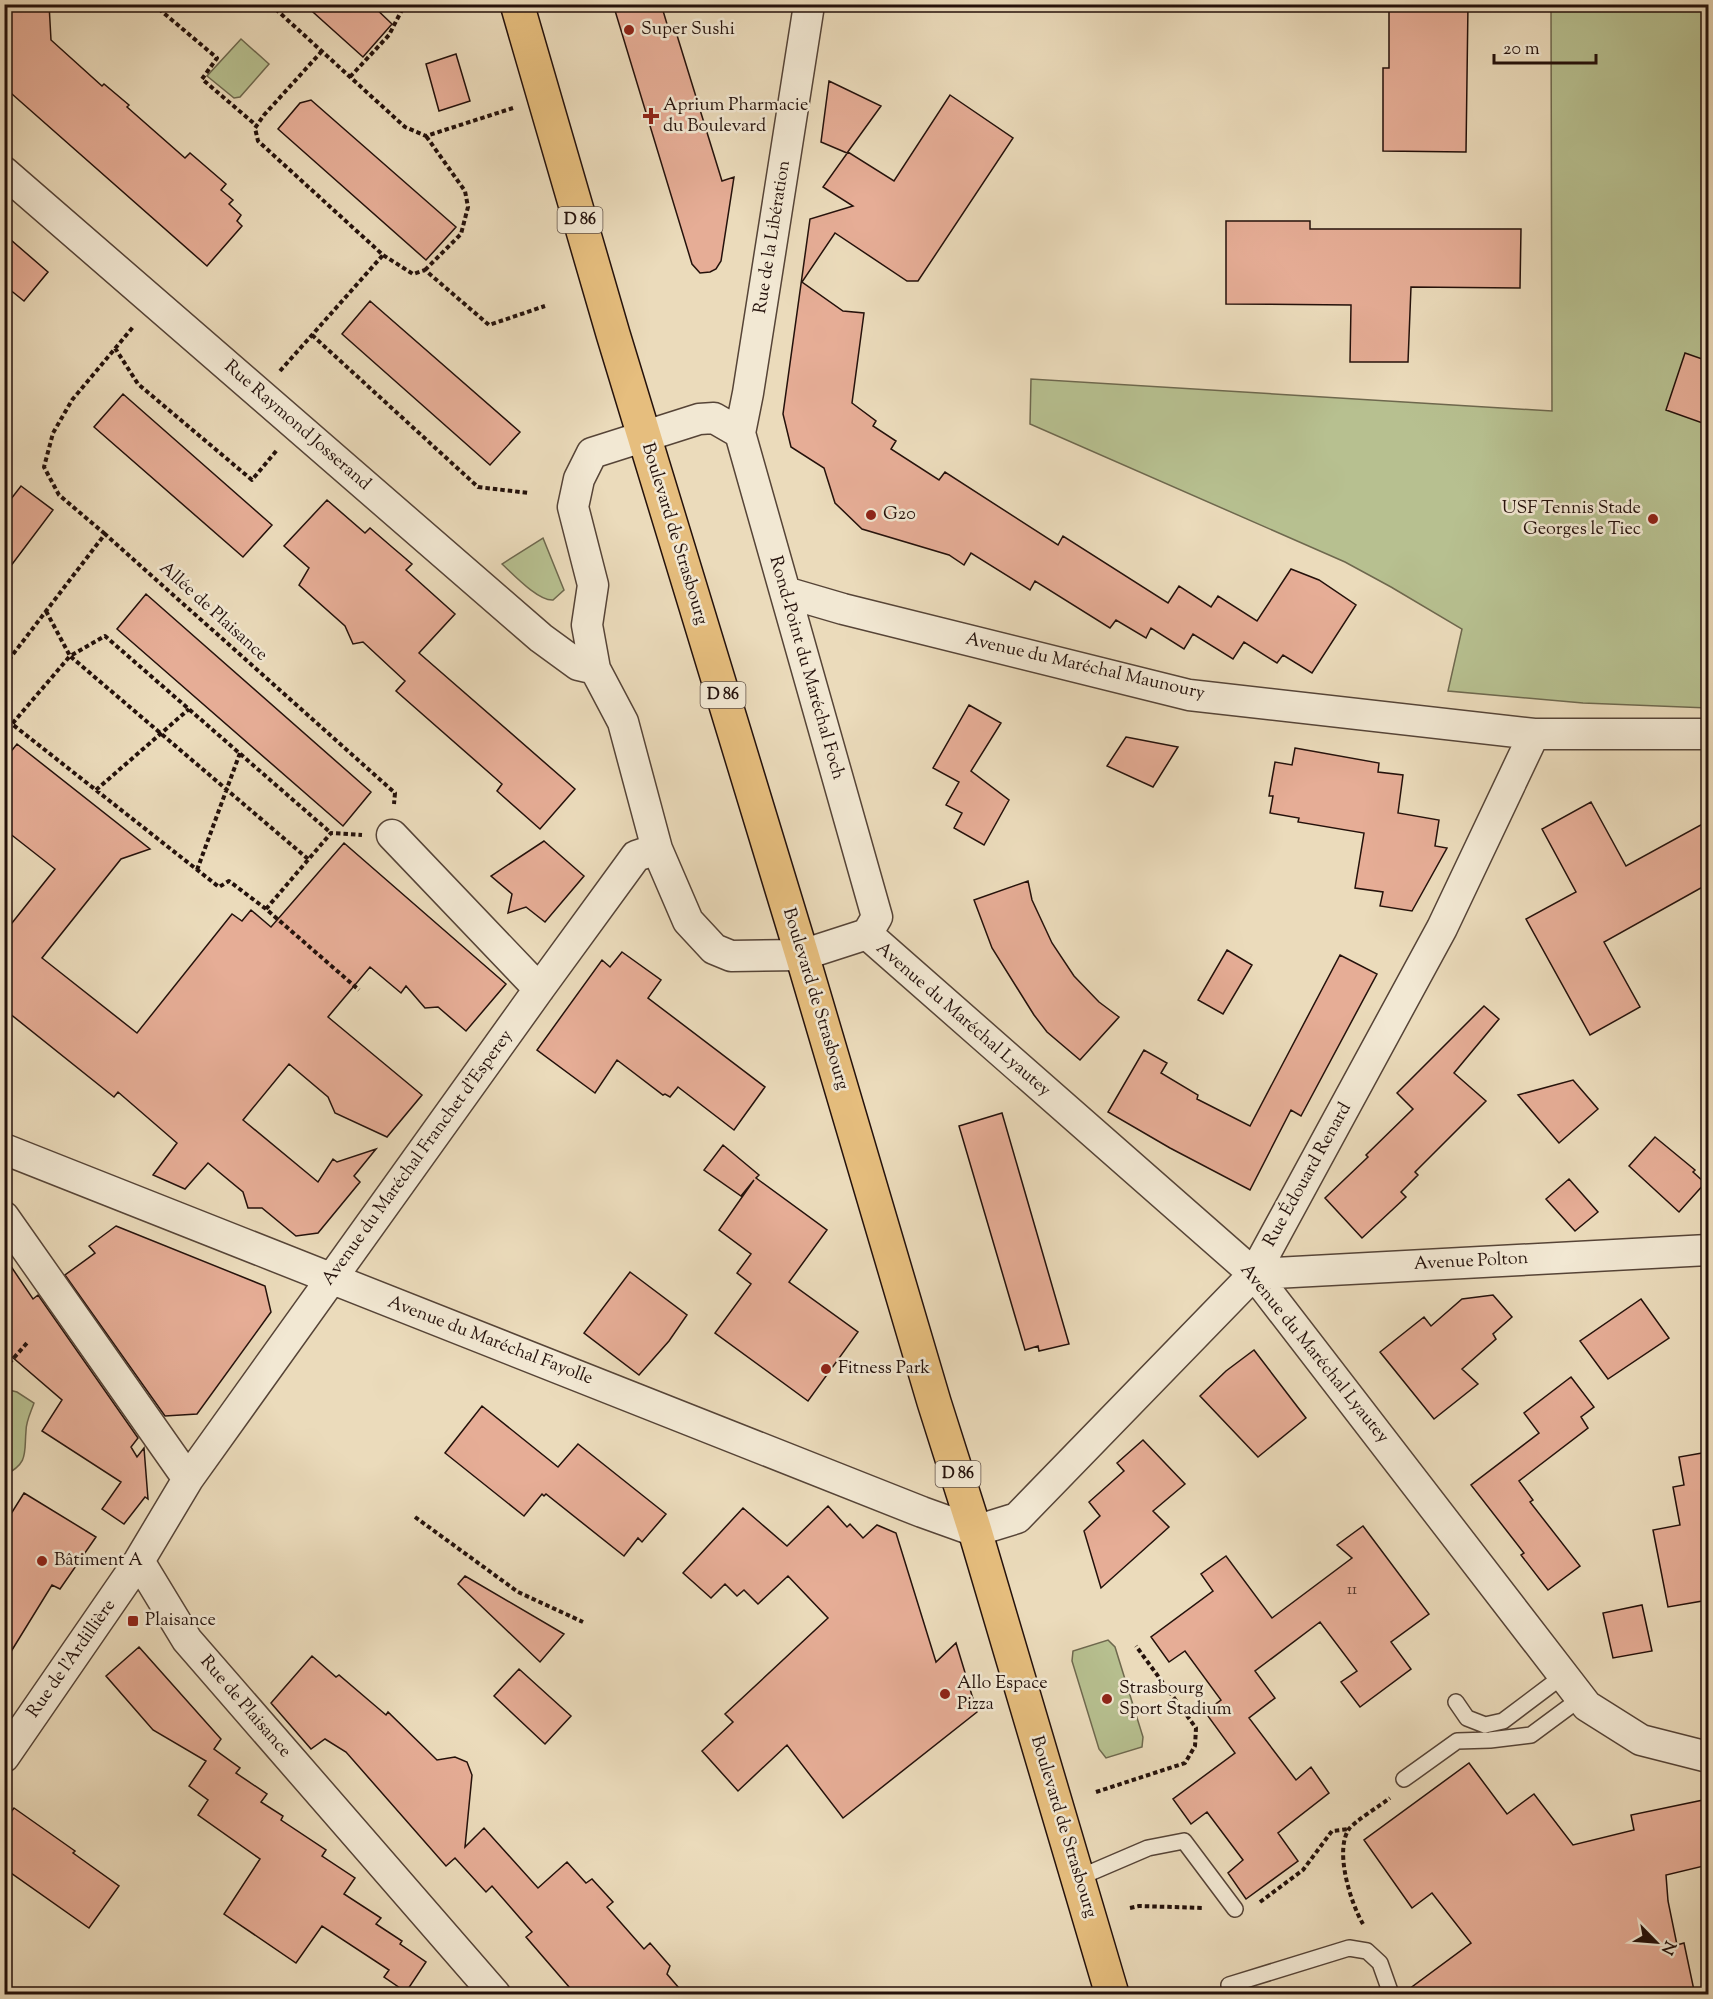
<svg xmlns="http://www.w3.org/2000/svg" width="1713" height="1999" font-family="'Sorts Mill Goudy',serif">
<rect width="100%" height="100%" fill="#ebdbbb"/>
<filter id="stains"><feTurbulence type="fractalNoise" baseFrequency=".00333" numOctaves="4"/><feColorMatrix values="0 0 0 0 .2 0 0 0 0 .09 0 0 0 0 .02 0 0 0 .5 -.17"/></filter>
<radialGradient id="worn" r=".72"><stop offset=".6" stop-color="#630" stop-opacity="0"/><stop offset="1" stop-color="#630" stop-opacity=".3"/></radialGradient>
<path fill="#b7c090" stroke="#6e684e" stroke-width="1.5" d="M1551,5h157v703l-125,-5 -135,-12 14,-62 -71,-42 -46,-25 -315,-138 1,-45 521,32z
M241,39l28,25 -29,33 -6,1 -27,-22z
M543,538l21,52 -11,10c-15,1 -40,-26 -51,-36z
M5,1389l12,3 17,11c-3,9 -8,18 -8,28 -2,22 3,32 -21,44z
M1108,1640l7,7 28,90 -1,10 -36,11 -7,-9 -27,-88 1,-10z"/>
<path fill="#e6ad96" stroke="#24110b" stroke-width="1.5" d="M4,4h45l2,36 51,46 2,-2 25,21 -2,2 58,51 5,-5 36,31 -5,6 12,10 -4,4 12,11 -4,6 5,5 -35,40 -203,-179z
M304,4h67l21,20 -29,33z
M613,4h48l9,30 6,-2 46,149 12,-4 -13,84 -5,8 -6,3 -10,1 -8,-9z
M1389,4h79l-2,148 -83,-1v-83h6z
M456,54l14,47 -31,10 -13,-47z
M829,81l52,25 -34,47 -26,-11z
M950,95l63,43 -95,143h-11l-72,-48 -33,49 41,29 21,2 -12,90 24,18 -3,5 23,15 -5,8 48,31 6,-8 113,73 5,-9 105,67 11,-17 32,21 7,-11 39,25 34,-52 28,11 37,25 -44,68 -29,-18 -6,8 -33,-21 -11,17 -40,-25 -9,15 -33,-21 -5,10 -30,-18 -6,8 -75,-47 -5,9 -59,-37 -7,12 -15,-10 -87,-26 -27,-26 -11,-35 -33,-21 -8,-33 27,-195 43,-13 -30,-19 25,-35 46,29z
M311,100l145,127 -30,33 -148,-131 22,-26z
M1226,221h84v8h211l-1,59 -109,-1 -3,75h-58l1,-57 -125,-1z
M4,234l44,38 -24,29 -20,-16z
M370,301l150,131 -30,33 -148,-131z
M1685,353l23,8v64l-42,-15z
M123,394l149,131 -29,32 -149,-130z
M21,486l32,24 -49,65v-67z
M327,500l38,33 5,-5 22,19 20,17 -6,6 49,44 -36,39 156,136 -35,40 -43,-38 5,-7 -106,-93 9,-10 -42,-39 -10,2 -8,-18 -46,-41 10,-17 -25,-22z
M146,594l225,198 -28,34 -226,-197z
M969,705l32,18 -30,48 38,29 -25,45 -30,-17 8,-15 -16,-8 13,-23 -26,-14z
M1126,737l52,10 -25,40 -46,-21z
M17,744l133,105 -29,10 -79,99 95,75 95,-119 10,7 9,-11 20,17 73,-84 162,141 -40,47 -28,-24 -13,1 -19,-22 -5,7 -31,-26 -42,50 94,78 -35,42 -52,-24 -7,-16 -39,-33 -46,56 75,62 15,-23 4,3 39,-13 -22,27 6,6 -42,51 -22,3 -34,-28h-14l-5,-16 -35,-29 -23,26 -32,-14 24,-32 -59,-51 -4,5 -110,-88v-76l51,-64 -51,-40v-69z
M1295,748l84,15 -1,9 25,3 -5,38 41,7 -4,26 12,2 -35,63 -32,-5 3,-14 -28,-4 9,-55 -66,-11 1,-4 -29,-5 3,-17h-4l6,-34 17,3z
M1591,802l35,64 82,-45v63l-104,58 36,65 -50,28 -64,-116 50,-27 -34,-63z
M544,841l40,35 -39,46 -19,-15 -18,6 4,-19 -21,-18z
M1028,881l4,19 20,43 22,33 25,26 20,15 -39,43 -33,-28 -13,-17 -42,-67 -18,-48z
M1227,950l25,15 -29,49 -25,-14z
M622,952l39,28 -13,18 117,89 -31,43 -56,-43 -8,10 -5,-3 -2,1 -46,-35 -22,33 -58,-43 65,-90 8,7z
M1340,955l37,19 -76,142 -10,-6 -41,80 -80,-42 -62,-36 36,-62 23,13 -6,10 37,22 -1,4 53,27z
M1484,1006l15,13 -45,54 32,28 -71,71 3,3 -17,17 5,5 -44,41 -37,-40 43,-41 -2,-2 47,-46 -16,-16z
M1573,1080l25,29 -39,34 -41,-48z
M1002,1113l67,231 -30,7 -1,-5 -13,4 -66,-224z
M1655,1137l40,33 -2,2 12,11 -26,29 -50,-46z
M723,1145l36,30 -3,3 71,52 -38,52 69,50 -50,69 -93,-68 36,-49 -14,-11 14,-19 -32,-24 35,-50 -13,16 -37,-26z
M1569,1179l29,33 -23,19 -29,-32z
M116,1226l149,60 6,26 -74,102 -32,2 -100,-141 30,-22 -6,-7z
M4,1256l29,43 5,-4 100,143 -7,9 6,10 7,-9 4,51 -3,-2 -21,27 -22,-15 19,-27 -79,-51 20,-31 -58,-50z
M630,1272l57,43 -18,26 -30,34 -55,-42z
M1493,1295l19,22 -19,17 3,5 -34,30 16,15 -44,35 -54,-67 44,-35 7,9 31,-27z
M1641,1299l28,39 -61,41 -28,-38z
M1254,1350l52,68 -48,39 -58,-61 26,-25z
M1571,1377l23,30 -13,10 7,11 -69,53 14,19 -3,2 50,64 -32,24 -27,-35 3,-2 -53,-68 68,-52 -15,-20z
M482,1406l76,61 20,-23 88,70 -24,28 -4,-4 -14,18 -78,-62 -2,2 -2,-2 -18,22 -79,-63z
M1143,1440l42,44 -32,27 16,16 -68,61 -17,-57 16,-15 -11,-14 35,-31 -7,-8z
M1708,1452v148l-40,7 -15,-77 27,-5 -7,-38 11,-2 -5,-28z
M24,1493l72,44 -36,52 -8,-4 -48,78v-138z
M828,1506l19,21 3,-3 13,14 14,-13 19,8 40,129 20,-19 21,69 -134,106 -56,-73 -49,46 -36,-40 31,-29 -8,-8 103,-96 -40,-42 -30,28 -14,-14 -7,6 -12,-12 -14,14 -28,-25 60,-65 44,38z
M1363,1526l66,88 -38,28 20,27 -51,38 -19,-25 16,-11 -37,-49 -65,49 20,27 -26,20 47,62 15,-13 18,26 -51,40 20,28 -52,38 -18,-26 15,-13 -36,-48 -16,12 -18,-25 62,-46 -30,-41 16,-12 -36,-49 -16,11 -18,-25 62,-46 -12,-17 25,-18 46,62 80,-60 -15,-13z
M465,1576l99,58 -24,28 -82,-78z
M1642,1605l10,46 -39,7 -10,-45z
M139,1647l82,92 -7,10 26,19 -4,5 31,21 -6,8 22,14 -2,4 45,30 -4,6 33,22 -11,16 37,24 -5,6 26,17 -2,3 26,18 -20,30 -22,-15 5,-7 -67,-44 -26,37 -72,-49 36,-55 -62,-44 10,-15 -19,-14 17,-25 -53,-31 -47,-54z
M312,1656l24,21 3,-2 47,40 2,-3 49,48 18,-3 12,5 5,13 -7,72 19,-19 54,60 29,-26 19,21 6,-4 21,23 -6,5 37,42 6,-6 20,23 -3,8 18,21h-109l-50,-58 6,-5 -40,-46 -6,6 -31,-34 -9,8 -100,-114 -21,-13 -14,10 -40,-46z
M519,1669l52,47 -26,28 -51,-48z
M1469,1763l38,51 27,-20 39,51 61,-15 -3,-15 77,-16v66l-42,10 2,26 9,44 7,-2 11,52h-294l70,-52 -39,-50 -20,15 -48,-68z
M14,1808l61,43 -2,2 46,33 -30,42 -85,-60v-47z"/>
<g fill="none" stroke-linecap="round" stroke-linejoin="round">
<g stroke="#564437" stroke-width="18">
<path id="lane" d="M1456,1702l11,16 18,7 18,-4 61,-46
M1404,1779l53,-38 33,-1 41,-5 50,-37
M1078,1878l70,-30 36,-7 51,68
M1229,1985l120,-37 18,3 13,12 11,31"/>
</g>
<g stroke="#564437" stroke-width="33">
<path id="street" d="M4,172l537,466 37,27 17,4
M714,418l26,15 137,484 -10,17 -65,21 -71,1 -17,-7 -26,-28 -31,-72 -34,-127 -28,-53 -8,-44 6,-40 -20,-78 6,-28 13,-26 107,-34z
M740,433l8,-40 61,-388
M785,592l58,17 346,86 345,39h174
M392,835l147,154
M867,934l387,340 333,432 54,34 67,17
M4,1149l918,363 53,19 42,-13 237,-244 188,-346 92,-194
M4,1217l184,262
M1254,1274l454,-24
M139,1561l48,79 308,354
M4,1757l135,-196 49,-82 351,-490 97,-133 21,-7"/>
</g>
<g stroke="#24110b" stroke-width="36">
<path id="primary" d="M517,4l96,330 189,621 132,447 41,129 137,463"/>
</g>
<path stroke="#24110b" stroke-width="4" stroke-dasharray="4.5 3" stroke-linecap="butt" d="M153,4l64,54 -15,21 55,47
M270,4l135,123 21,9 87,-28
M322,51l-58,64 -9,13 3,13 125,114 30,19 12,-4 64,55 56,-19
M350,77l39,-42 16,-31
M425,270l36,-36 7,-27 -3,-16 -39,-55
M312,335l166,152 51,6
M115,348l23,36 114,96 25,-30
M280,371l103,-116
M105,534l-46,-39 -15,-28 9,-34 19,-33 61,-73
M46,611l24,45 -58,68 207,163 10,-6 37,28 93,81
M4,666l101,-132 290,259 -1,11
M96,790l93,-81
M308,859l-238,-203 35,-20 226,197
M197,870l43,-117
M266,909l65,-76 31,2
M4,1369l23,-26
M415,1517l103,75 65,30
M1096,1792l89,-29 10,-17 1,-18 -60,-82
M1260,1902l43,-32 29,-39 17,-2
M1130,1908l9,-2 65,2
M1363,1924c-12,-20 -29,-73 -14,-95 6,-8 32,-24 41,-31"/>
<use href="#lane" stroke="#f2e8d3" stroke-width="15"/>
<use href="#street" stroke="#f2e8d3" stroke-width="30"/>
<use href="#primary" stroke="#e6be7e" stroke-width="33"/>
</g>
<g fill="#8f2418" stroke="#f2e8d3" stroke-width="2">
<circle cx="629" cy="30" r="6"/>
<path d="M648 107h6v6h6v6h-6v6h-6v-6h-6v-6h6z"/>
<circle cx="871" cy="515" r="6"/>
<circle cx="1653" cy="519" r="6"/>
<circle cx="826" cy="1369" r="6"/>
<circle cx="42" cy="1561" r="6"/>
<rect x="127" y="1615" width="12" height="12" rx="3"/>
<circle cx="945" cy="1694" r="6"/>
<circle cx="1107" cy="1699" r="6"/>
</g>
<g text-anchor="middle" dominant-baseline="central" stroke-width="5" stroke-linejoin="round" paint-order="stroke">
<g font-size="15" fill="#54382e">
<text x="1352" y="1590">11</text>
</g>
<g fill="#f2e8d3" stroke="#625247" stroke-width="1.5">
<rect x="557.5" y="207" width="45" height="26" rx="4.5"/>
<rect x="700.5" y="682" width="45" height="26" rx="4.5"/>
<rect x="935.5" y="1461" width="45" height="26" rx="4.5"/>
</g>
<g font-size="16" font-weight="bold" fill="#24110b">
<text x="580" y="220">D 86</text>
<text x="723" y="695">D 86</text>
<text x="958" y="1474">D 86</text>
</g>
<g font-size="18" fill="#24110b" stroke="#f2e8d3" text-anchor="start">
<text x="641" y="30">Super Sushi</text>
<text x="663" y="106">Aprium Pharmacie<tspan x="663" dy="21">du Boulevard</tspan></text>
<text x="1641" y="509" text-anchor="end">USF Tennis Stade<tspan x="1641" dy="21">Georges le Tiec</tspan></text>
<text x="883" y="515">G20</text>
<text x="838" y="1369">Fitness Park</text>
<text x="54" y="1561">Bâtiment A</text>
<text x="145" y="1621">Plaisance</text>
<text x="957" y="1684">Allo Espace<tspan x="957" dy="21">Pizza</tspan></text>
<text x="1119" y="1689">Strasbourg<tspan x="1119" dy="21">Sport Stadium</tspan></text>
</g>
<g font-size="18" fill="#24110b" stroke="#f2e8d3">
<text transform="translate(773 237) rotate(-81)">Rue de la Libération</text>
<text transform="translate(297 426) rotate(41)">Rue Raymond Josserand</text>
<text transform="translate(674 534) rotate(73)">Boulevard de Strasbourg</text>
<text transform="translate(213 612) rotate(42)">Allée de Plaisance</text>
<text transform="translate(1085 667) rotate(13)">Avenue du Maréchal Maunoury</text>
<text transform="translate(806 668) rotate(74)">Rond-Point du Maréchal Foch</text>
<text transform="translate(815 999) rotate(73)">Boulevard de Strasbourg</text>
<text transform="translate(963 1020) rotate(41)">Avenue du Maréchal Lyautey</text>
<text transform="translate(418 1158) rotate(-54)">Avenue du Maréchal Franchet d'Esperey</text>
<text transform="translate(1308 1175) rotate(-61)">Rue Édouard Renard</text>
<text transform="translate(1471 1262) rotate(-3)">Avenue Polton</text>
<text transform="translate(490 1341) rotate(21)">Avenue du Maréchal Fayolle</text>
<text transform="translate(1314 1354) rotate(51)">Avenue du Maréchal Lyautey</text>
<text transform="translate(72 1659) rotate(-55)">Rue de l'Ardillière</text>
<text transform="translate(245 1707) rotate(49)">Rue de Plaisance</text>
<text transform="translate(1063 1827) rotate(73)">Boulevard de Strasbourg</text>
</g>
</g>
<rect width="1713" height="1999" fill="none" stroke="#ebdbbb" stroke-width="24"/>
<rect x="6" y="6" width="1701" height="1987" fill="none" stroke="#24110b" stroke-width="3"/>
<rect x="12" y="12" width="1689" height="1975" fill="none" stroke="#24110b" stroke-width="1.5"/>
<g transform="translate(1656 1942) rotate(115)" stroke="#f2e8d3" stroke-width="4.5" paint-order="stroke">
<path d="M0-4.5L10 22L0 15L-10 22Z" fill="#24110b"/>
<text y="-9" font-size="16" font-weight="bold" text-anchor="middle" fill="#24110b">N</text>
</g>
<path d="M1494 54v9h102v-9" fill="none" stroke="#24110b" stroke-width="3"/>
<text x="1503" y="54" font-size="18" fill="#24110b" stroke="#f2e8d3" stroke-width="4.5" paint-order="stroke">20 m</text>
<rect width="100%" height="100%" filter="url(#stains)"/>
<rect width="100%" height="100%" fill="url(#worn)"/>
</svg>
